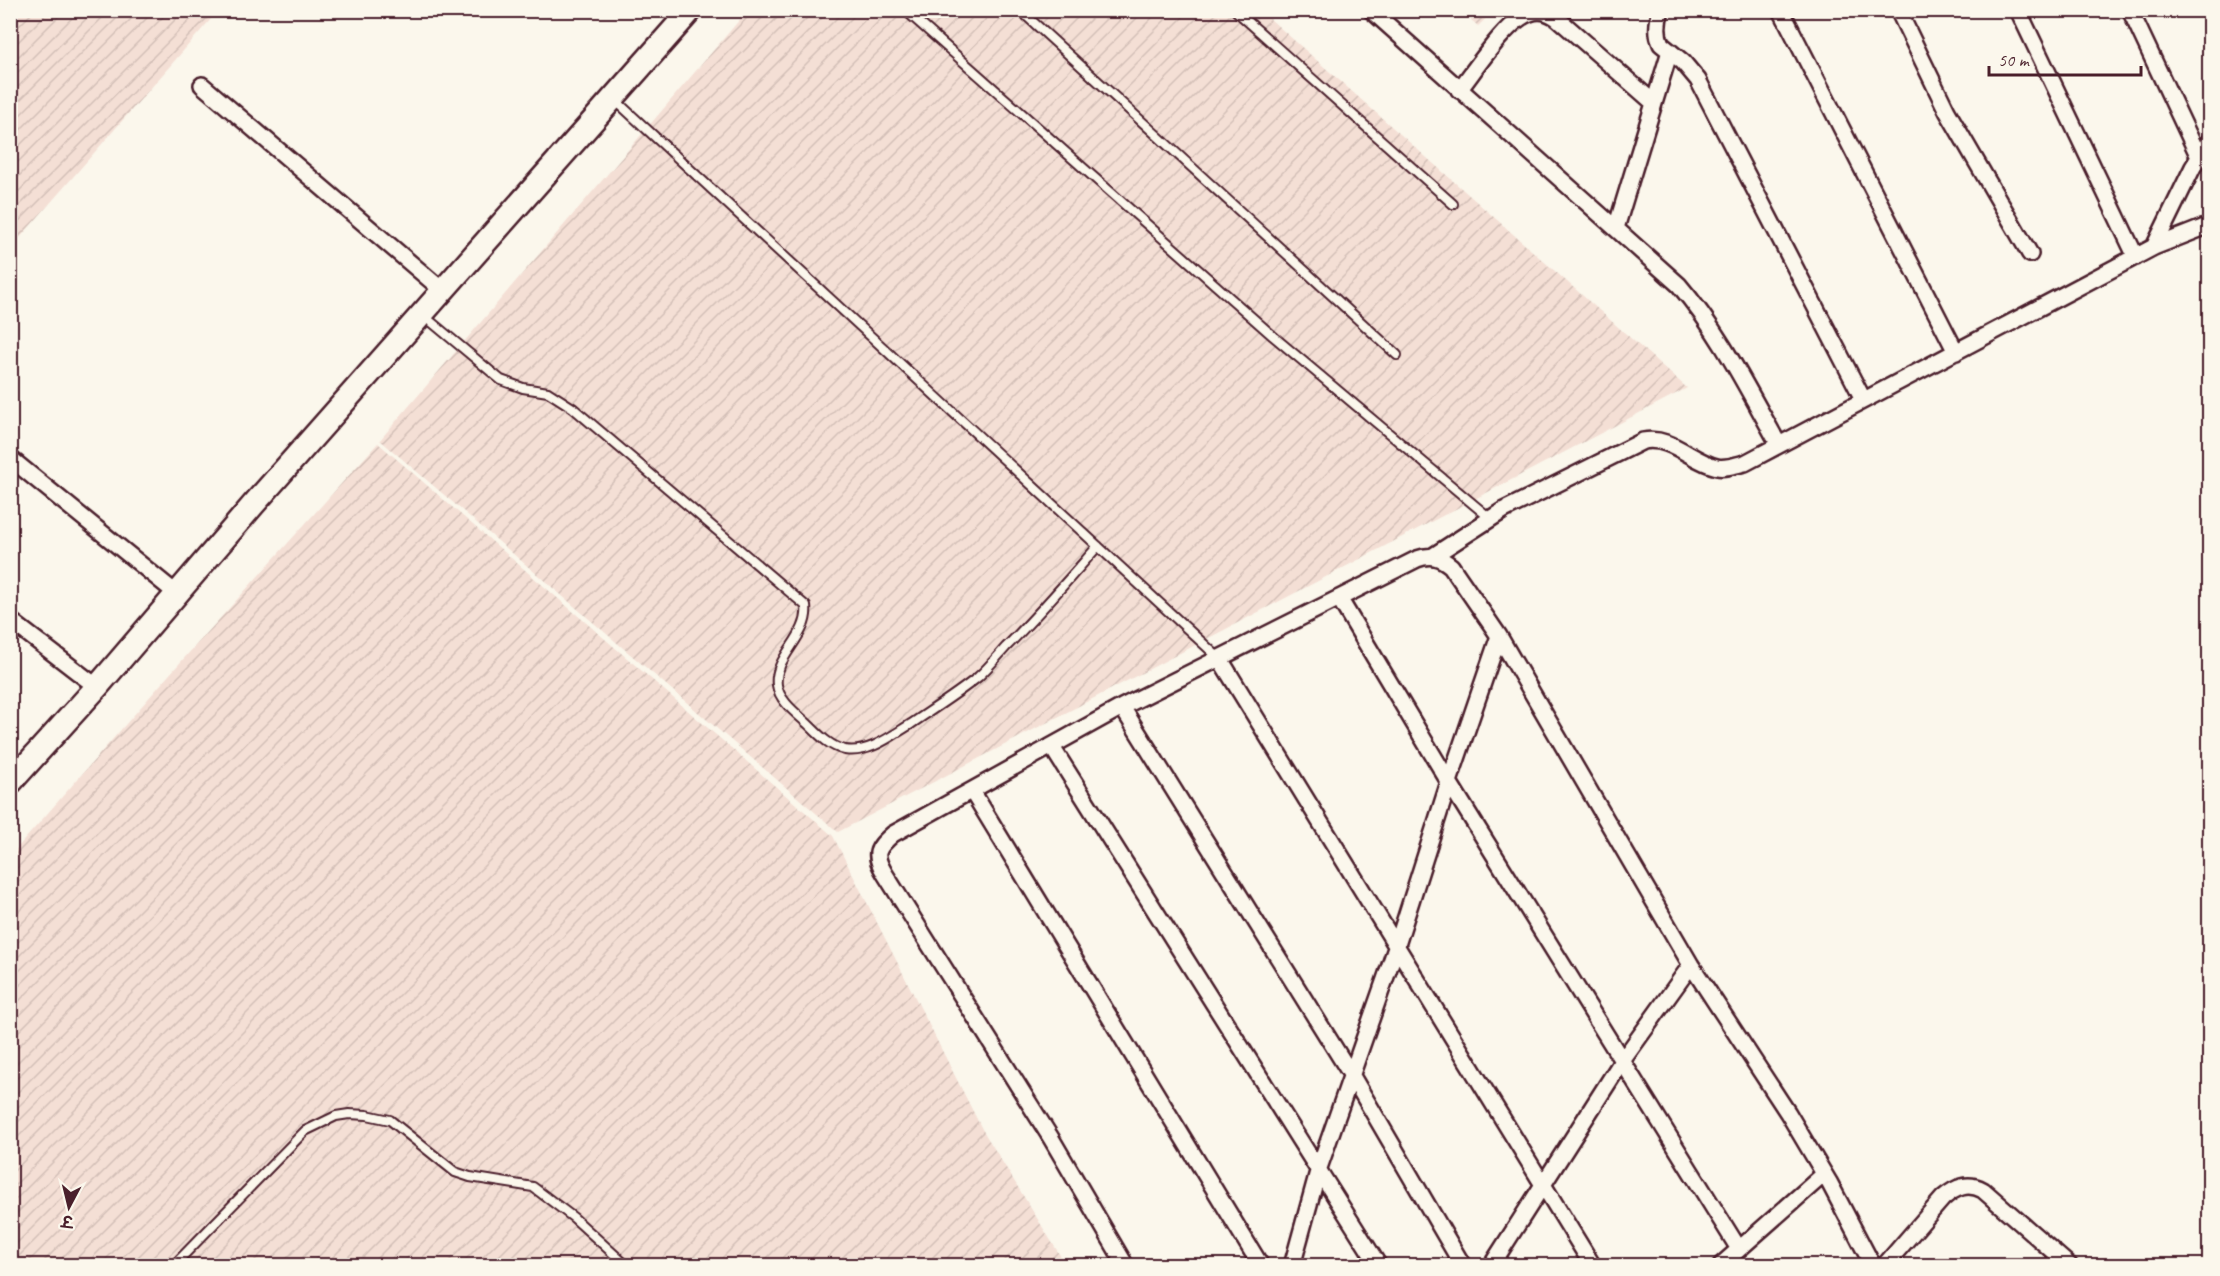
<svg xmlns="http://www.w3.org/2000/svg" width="2220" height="1276" font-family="Caveat,'Playpen Sans Deva',sans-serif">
<defs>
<pattern id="industrial-furrows" width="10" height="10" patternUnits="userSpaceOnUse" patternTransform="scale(1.5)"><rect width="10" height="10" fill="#f4dfd5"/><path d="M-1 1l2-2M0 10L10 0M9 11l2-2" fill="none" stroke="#d3bfb7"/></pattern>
</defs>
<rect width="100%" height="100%" fill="#fbf7ec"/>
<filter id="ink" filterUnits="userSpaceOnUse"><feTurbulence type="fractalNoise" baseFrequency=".0167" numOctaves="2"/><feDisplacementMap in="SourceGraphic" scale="12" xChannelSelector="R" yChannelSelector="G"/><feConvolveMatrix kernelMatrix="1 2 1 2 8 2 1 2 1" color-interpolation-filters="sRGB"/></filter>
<g filter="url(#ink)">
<path fill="url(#industrial-furrows)" d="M11,10l207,1 -207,237 -1,-237z
M748,10l513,1 426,377 -849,444 -458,-392z
M1461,11h33l-16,15z
M378,443l455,393 149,293 84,136 -1055,1v-411l158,-180z"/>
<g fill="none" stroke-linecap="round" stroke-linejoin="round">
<g stroke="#4a1f2b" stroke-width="12">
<path id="service" d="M905,10l368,326 218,183
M1020,10l377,345
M1235,10l218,194
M614,99l606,560
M423,315l78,65 22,8 25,4 25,16 233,198c4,30 -33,51 -29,79 2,17 23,31 34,42 9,9 20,20 34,23 24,4 46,-14 66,-26 22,-15 46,-30 67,-47 10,-9 19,-20 28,-30 32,-32 62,-67 92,-101
M173,1266l132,-135 31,-15 13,-2 18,1 23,5 65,52 15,5 63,10 41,31 53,48"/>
</g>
<g stroke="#4a1f2b" stroke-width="20">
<path id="minor" d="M1371,10l308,275c41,48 69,105 100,160
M1661,10c-4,12 -5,23 0,34l22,18 15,18 165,319
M1781,10l175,342
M1898,10l49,101 83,143
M2018,10l118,247
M2130,10l69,147
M202,85l240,205
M1459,90c16,-20 48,-70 71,-77 10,-4 18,-1 27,5l97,85
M1616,228l54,-177
M2154,247l39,-80 17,-27
M10,458l167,136
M1433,556l71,-46 139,-69c30,-5 47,20 74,26 9,2 19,-2 28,-4l409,-216 56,-22
M1339,598l110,184 290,467
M10,620l87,67
M1220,659l373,607
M1122,707l230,369 111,190
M1052,747l327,519
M972,791l289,475
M1126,1266l-75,-128 -166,-264c-12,-20 -9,-25 8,-40l229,-127 295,-148c14,-5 23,-2 34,7l48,70 192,329 97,148 41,69 44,84
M1292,1266l27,-98 78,-223 52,-163 50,-146
M1491,1266l131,-205 69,-96
M1720,1266l103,-91
M1884,1266l59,-68c13,-11 25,-16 40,-8l87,76"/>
</g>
<g stroke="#4a1f2b" stroke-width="27">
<path id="secondary" d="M10,783l87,-96 156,-182 438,-495"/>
</g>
<use href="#service" stroke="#fbf7ec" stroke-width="8"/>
<use href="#minor" stroke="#fbf7ec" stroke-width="15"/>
<use href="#secondary" stroke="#fbf7ec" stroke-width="22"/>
</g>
</g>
<rect width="2220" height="1276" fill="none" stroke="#fbf7ec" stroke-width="36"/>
<rect x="18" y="18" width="2184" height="1240" fill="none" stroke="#4a1f2b" stroke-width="2" filter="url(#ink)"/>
<g transform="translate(69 1207) rotate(187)" stroke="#fbf7ec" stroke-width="4.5" paint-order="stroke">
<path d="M0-4.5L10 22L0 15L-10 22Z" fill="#4a1f2b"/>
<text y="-9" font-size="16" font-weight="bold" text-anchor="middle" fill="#4a1f2b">उ</text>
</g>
<path d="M1989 66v9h152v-9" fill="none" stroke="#4a1f2b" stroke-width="3"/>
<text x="1998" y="66" font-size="18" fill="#4a1f2b" stroke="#fbf7ec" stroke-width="4.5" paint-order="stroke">50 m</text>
</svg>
